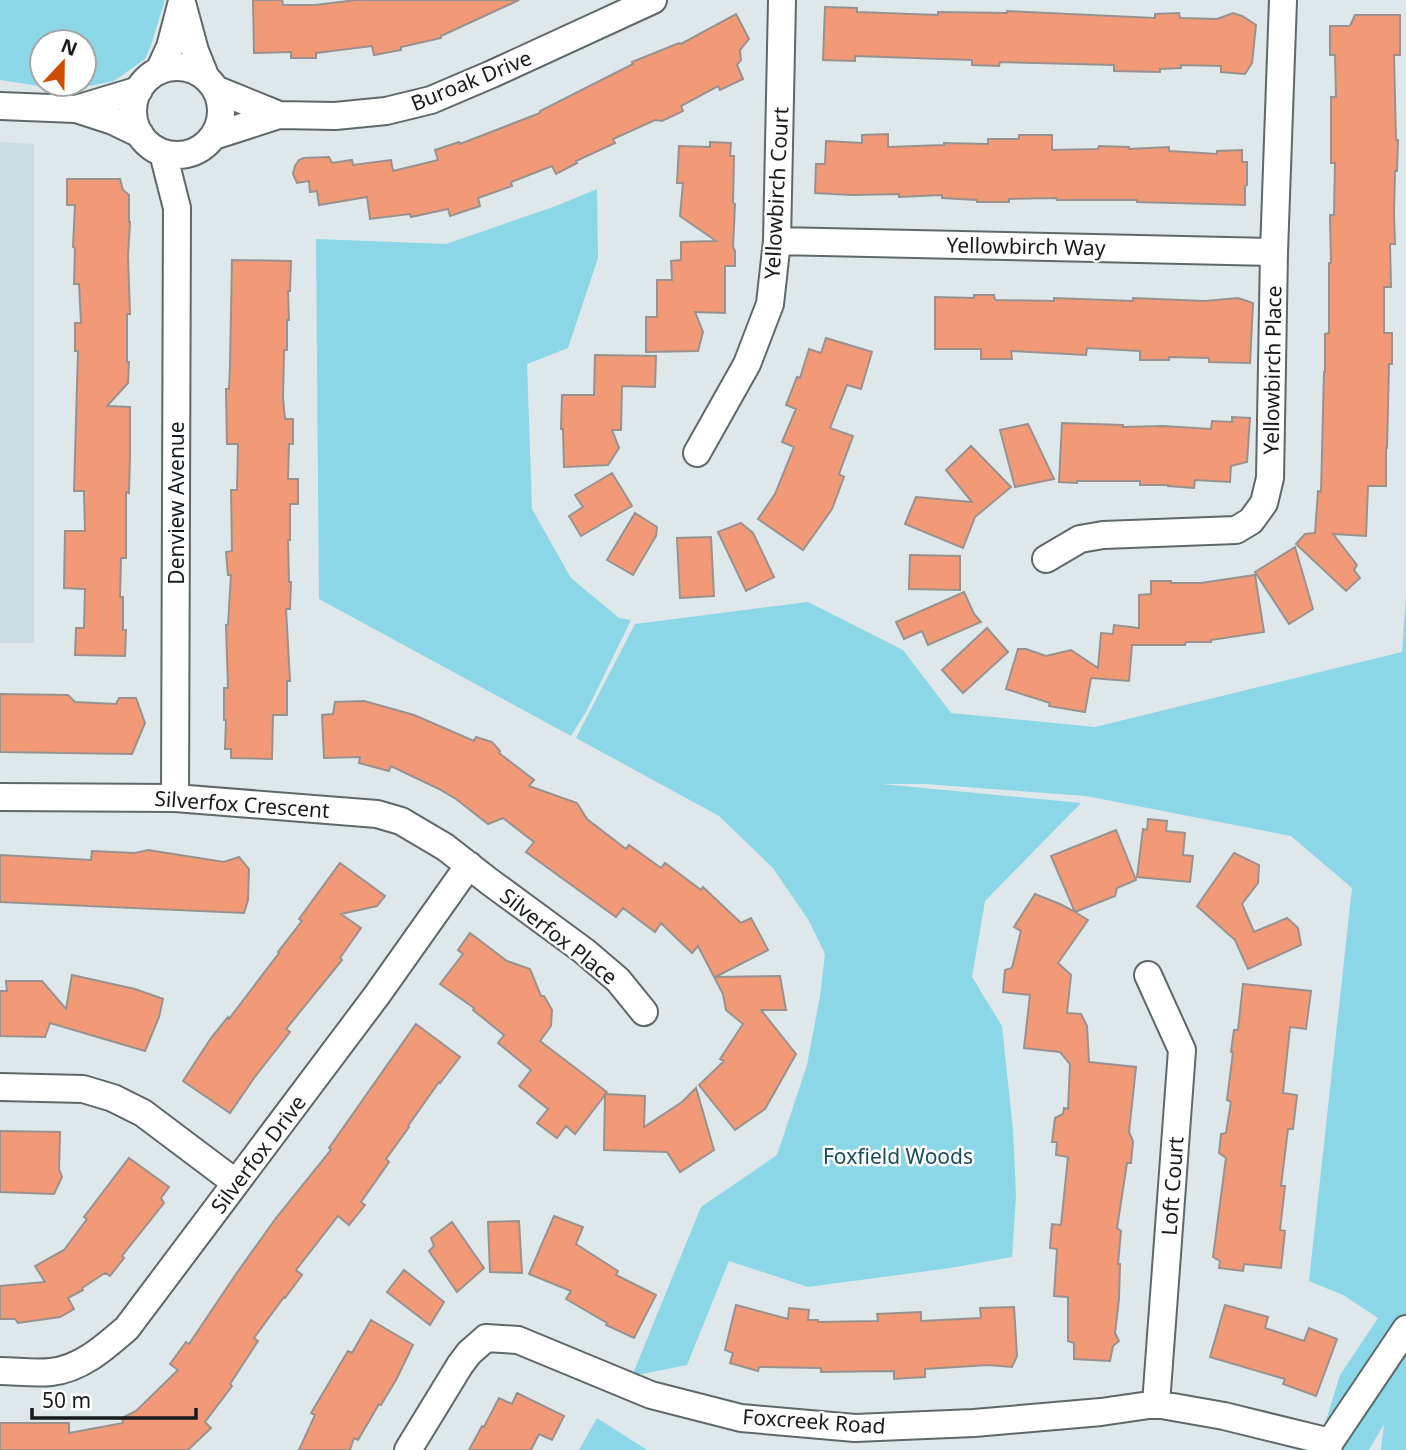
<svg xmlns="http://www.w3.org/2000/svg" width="1406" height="1450" font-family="'Noto Sans',sans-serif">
<rect width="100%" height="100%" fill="#dee7e9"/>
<path fill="#cadce1" d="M0,142l34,2v499h-34z"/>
<path fill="#8bd6e7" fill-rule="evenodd" d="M0,0h165l-14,45 -6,14 -31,22 -25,5h-49l-40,-6zM42,42h42v42h-42z
M597,189l1,69 -30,90 -41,16 5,145 39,69 48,40 12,2 -44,90 -16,26 -252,-137 -3,-360 130,5 110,-38z
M1406,595v855h-25l3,-26 -15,26h-52l23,-75 38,-57 -35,-23 -34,-14 43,-393 -61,-52 -205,-40 -160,-12h-45l200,19 -96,98 -13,76 30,49 11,104 3,65 -4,62 -62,11 -142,19 -79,-26 -42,104 -55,11 69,-169 76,-52 30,-90 13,-69 5,-42 -16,-33 -36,-53 -54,-52 -143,-78 59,-114 173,-22 95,48 48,63 144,14 307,-75z
M597,1418l50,32h-68z"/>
<path fill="#f29a78" stroke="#99918e" stroke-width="2" d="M253,0h29l1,5h32l41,-5h163l-78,36v2l-40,9v3l-27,5 -2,-9 -56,7v5h-25v-6l-37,1z
M825,7l32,1v4l81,3v-3l69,1v-2l148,7v-4l24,-1 1,5 37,1 16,-6 9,3 14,9 -4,38 -7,11 -24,-2v-6l-40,-1v3l-21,1v3l-46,-1v-6l-114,-3 -1,4 -27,-1v-5l-117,-4v5l-32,-1z
M736,14l13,25 -9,11 1,10 -4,5 6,14 -23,11 -2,-4 -37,20 2,5 -21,10 -7,-1 -42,19 2,4 -39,18 1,2 -21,11 -4,-8 -41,16 1,4 -34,12 2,8 -30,10 -2,-7 -37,8 -1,-3 -40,5 -3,-22 -48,8 -2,-14 -7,1 -1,-11 -12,2 -4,-9 2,-8 4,-6 5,-2 25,-1 3,6 20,-3 1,5 38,-5 2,11 45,-11 -3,-10 24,-8 1,2 80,-31v-2l93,-47 -1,-2 47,-19 2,1z
M1355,15h45v40h-6l2,85h2l-1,31h-2l-1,43 1,30h-5l1,43h-7v46h8v31h-3l-2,84h-1v38h-18l-2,50 -33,-2 24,31 -3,5 6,8 -14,13 -50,-47 9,-10 10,-1 3,-42 3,1 3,-120h1v-38l4,-1v-70h2l-1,-48h4l1,-52h-4v-66h5l-1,-42h-5v-29h20z
M888,134v13l56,-2v-2l44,1v-5h31v-4h33v15l46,-1 1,-3 30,1v2l40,-2v4l48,3v-3l25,-1v12h5v23l-2,1v19l-108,-3v-2h-80l-1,-2 -47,1v3h-32v-2l-35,-2v-3l-43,2v-3l-46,1 -38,-2 1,-29h9l1,-23 36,2v-8z
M710,142l21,1 -1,13h4l-1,47 2,1 -2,43 2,4v15h-10v47l-30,-1 8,20 -5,19 -52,1v-35h11v-37h15l-1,-19 10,-1v-18l35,-1 -36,-25 3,-33h-6l2,-37 31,1z
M67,179h53l3,11 6,5v27h1l-2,34 2,58h-3v48h2l-1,21 -21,23 23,1v47l-1,39 -3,-1v66h-5l-1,39h3v33h3l-1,26 -50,-1 1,-27h8l1,-39 -21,-1 1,-57h20l-1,-40h-10l4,-140h-3v-28h6l-2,-39h-5l1,-36 -2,-1 2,-42h-8z
M232,260l59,1 -1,30h-2l1,29h-2v30h-3l-1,48 2,21h8v25h-4l-1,35h10v25h-8v36h-2l1,42h2l-1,27h-4l4,72h-3v34h-14l-1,44 -41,-1v-9h-6l1,-29h-2v-32h4l-2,-63h2l3,-50h-3l-2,-23 6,-1 -1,-61h6l1,-46h-11l-1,-55h3l1,-23z
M974,295h20l1,5 59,1v-3l79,3v-3l72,3 33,-3 15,5 -3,60 -41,-1v-4l-40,-1v3h-29v-9l-53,-3 -1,7 -75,-4 1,8h-31v-10h-46v-52l39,1z
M826,338l46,14 -11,37 -14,-4 -17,43 23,8 -14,38 5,3 -12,32 -29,41 -45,-31 17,-25 19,-47 -12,-5 14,-33 -10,-4 11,-28 3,1 9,-29 12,4z
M595,355l61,1 -1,31 -33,-1 -1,44h-9l7,18 -11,17 -44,2 -1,-38h-2l1,-34h32z
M1232,417l18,1 -3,44 -16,4 -1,16 -35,-2 -1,8 -26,-2v-1h-28v-4h-63v2l-18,-1 3,-59 61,2v2l40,-1 48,3 1,-8 20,1z
M1028,424l26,55 -39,8 -15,-57z
M971,446l40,41 -36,30 -12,31 -58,-24 11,-27 56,5 -26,-32z
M612,473l20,33 -51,30 -12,-20 14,-9 -8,-12z
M635,513l22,14 -1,9 -23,39 -26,-15z
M741,523l12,10 21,44 -28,14 -28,-59z
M711,537l3,59 -34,2 -3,-60z
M1295,547l18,62 -24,15 -34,-52z
M910,555l50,1v34l-51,-1z
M1255,575l9,57 -53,8v2h-25l-1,3h-53l-3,36 -38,-3 -6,34 -36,-6 1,-3 -44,-14 12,-40h8l20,7 25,-6 27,18 3,-35 12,1 1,-9 25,3v-33l12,-1v-13h20v2h30z
M964,592l10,22 7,8 -53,23 -6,-14 -18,8 -8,-17z
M987,628l21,24 -45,41 -21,-23z
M0,694l68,1 7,7 41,2 3,-6h17l9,25 -13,31 -132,-2z
M364,701l50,14 60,26 2,-4 16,5 8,9 -1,2 35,27 -5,6 48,17 10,16 39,30 3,-4 32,23 4,-5 36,27 2,-3 38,36 10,-5 17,32 -53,27 65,-1 6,34h-25l35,44 -31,55 -30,21 -36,-45 25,-24 -4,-2 23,-35 -17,-14 -3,-16 -25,-48 -6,7 -31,-30 -6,9 -32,-24 -7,9 -90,-65 8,-10 -31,-24 -15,6 -32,-25 -17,-10 -48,-23 -2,5 -30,-8 1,-6 -36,1 -2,-43 11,-1 2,-12z
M1148,819l19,2 -1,10 19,2 -2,22 10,1 -3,26 -53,-5 6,-48 4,1z
M1116,830l20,50 -19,8 -2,8 -40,16 13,8 -30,43 13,12 -4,38 14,1 6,12 2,36 47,5 -7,65 4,9 -2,22h-4l-10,65 4,3 -3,33h2l-1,35 -4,34 4,8 -6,5 -3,15 -36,-2v-16l-6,-2v-44l-14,-1 3,-47 -7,-1 2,-24 9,1 7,-68 -12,-2 1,-13h-5l3,-24 8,-4 1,-6 4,1 2,-45 -10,-12 -36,-4 6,-53 -27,-3 2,-22 7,-2 9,-37 -7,-4 21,-33 25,10 15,8 -24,-56z
M148,850l76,12 15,-5 10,12 -1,31 -4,13 -244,-11v-47l91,5 1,-9 43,2z
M1234,853l25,12 -1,18 -16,21 12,28 33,-14 11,10 3,17 -53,24 -13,-29 -38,-34z
M340,863l45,33 -8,10 -36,8 20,14 -21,30 2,2 -56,69 4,3 -36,46 -24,35 -47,-32 28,-43 17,-21 1,2 50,-66 -1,-1 24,-31 -3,-2z
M470,933l37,28 23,8 11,27h3l8,14 -1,16 -11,15 67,51 -2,2 40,2 -1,31 38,-25 14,-14 18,62 -34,22 -13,-20 -63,-2 1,-55 -30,39 -9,-8 -9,12 -20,-15 11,-14 -29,-23 12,-16 -33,-27 6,-8 -31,-25 1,-2 -34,-24 23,-30 -5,-4z
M72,975l63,14 28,10 -4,18 -14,34 -95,-28 -5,14 -45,-1v-45h7l-1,-10h36l24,28z
M1243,984l68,7 -5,38 -16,-2 -7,66 14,2 -4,34h-5l-7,57h4l-5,44 5,1 -4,37 -37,-4 -1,7 -24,-3 1,-7 -7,-4 13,-99 -7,-5 2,-19 5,-1 5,-31 -4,-2 6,-48h-2l3,-22h4z
M416,1024l44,33 -20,26 -1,-1 -31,44 1,1 -23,32 3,3 -28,40 4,3 -16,20 -11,-9 -42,54 6,5 -17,23 -1,-1 -30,41 4,3 -28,43 2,2 -27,36 6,6 -23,22h-188v-27h69v10l54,-10 -1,-5 14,-7 42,-41 -8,-6 16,-22 3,2 45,-67 42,-59 55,-68 -2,-2z
M0,1131l60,1 -1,37 3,8 -8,17 -54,-2z
M129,1158l40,29 -8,11 3,5 -42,53 2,2 -14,18 -5,-3 -23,15 1,2 -15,8 6,11 -14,8 -42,6 -3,-4h-15v-33l45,-4 -10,-16 29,-16 23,-31 -3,-2z
M554,1216l29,11 -7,17 42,27 -2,4 40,20 -22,43 -28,-13 1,-2 -41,-24 5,-8 -42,-17z
M519,1221l3,52 -32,-1 -2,-50z
M452,1222l32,46 -27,24 -28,-41 5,-5 -3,-8z
M404,1270l40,32 -14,23 -43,-33z
M736,1305l52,14 1,-11 20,2 -1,10h10v2l60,-1 -1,-7 44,-2v9l60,-3 -1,-10 34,-1 3,49 -5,11 -24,-2 -63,4v8l-31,2v-8l-73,1v-4l-62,-1 -1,4 -28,-8 3,-10 -8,-3z
M1225,1305l43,12 -3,11 39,13 5,-13 28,11 -21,57 -33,-12 2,-5 -75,-22z
M371,1320l42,25 -17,35 -15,25 -2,-1 -21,36 -4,-2 -4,12h-51l16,-35 -4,-2 37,-62 4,2z
M517,1393l47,23 -12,24 -13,-6 -8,16h-62l13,-24 2,1 15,-29 13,6z"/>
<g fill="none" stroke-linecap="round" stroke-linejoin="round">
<g stroke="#5f6869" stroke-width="30">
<path id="minor" d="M182,3l13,48 11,27
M133 111a44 44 0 1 1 88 0a44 44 0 1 1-88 0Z
M159,71l11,-24 11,-42
M215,89l64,26
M0,106l76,3 37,12 27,13
M76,109l63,-19
M214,136l65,-21 56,1 51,-5 45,-11 61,-26 161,-74
M163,153l14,55 -2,590
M777,241l497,11
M697,453l50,-89 23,-60 7,-63 5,-241
M1046,559l34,-20 23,-4 133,-5 15,-9 13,-18 6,-25 4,-226 9,-252
M0,797l175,1 202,16 24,7 44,26 45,35 94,69 34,29 26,32
M1148,975l34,75 -26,354
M0,1087l83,2 30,9 30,15 93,70
M0,1371c16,0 34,3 51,1 30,-3 54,-25 76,-44l250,-333 92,-130
M408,1450l52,-85 9,-12 17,-15 32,2 133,55 90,23 114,10 119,-5 127,-11 55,-8 68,12 106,26
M1328,1450l2,-8 76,-113"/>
</g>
<use href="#minor" stroke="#fff" stroke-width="26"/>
</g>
<g text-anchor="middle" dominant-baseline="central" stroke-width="5" stroke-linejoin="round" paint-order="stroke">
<g font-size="21" fill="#181b1c" stroke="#fff">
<text transform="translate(471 80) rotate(-22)">Buroak Drive</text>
<text transform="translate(776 193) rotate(-87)">Yellowbirch Court</text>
<text transform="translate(1026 246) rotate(1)">Yellowbirch Way</text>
<text transform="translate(1272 370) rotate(-89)">Yellowbirch Place</text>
<text transform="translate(176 503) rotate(-90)">Denview Avenue</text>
<text transform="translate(242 804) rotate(4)">Silverfox Crescent</text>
<text transform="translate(559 936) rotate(38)">Silverfox Place</text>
<text transform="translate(258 1154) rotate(-53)">Silverfox Drive</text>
<text transform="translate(1172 1186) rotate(-86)">Loft Court</text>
<text transform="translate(814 1421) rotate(4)">Foxcreek Road</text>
</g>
<g font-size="21" fill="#184e59" stroke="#fff">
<text x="898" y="1156">Foxfield Woods</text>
</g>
</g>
<g transform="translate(63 63) rotate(22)"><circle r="33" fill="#ffffff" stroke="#a3a4a4" stroke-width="2"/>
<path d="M0-5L12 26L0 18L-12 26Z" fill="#d04c00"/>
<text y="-10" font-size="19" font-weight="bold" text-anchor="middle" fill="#181b1c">N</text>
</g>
<path d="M32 1408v10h164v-10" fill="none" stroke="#181b1c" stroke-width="3.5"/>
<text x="42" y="1408" font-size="21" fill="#181b1c" stroke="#ffffff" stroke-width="5" paint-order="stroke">50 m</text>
</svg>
